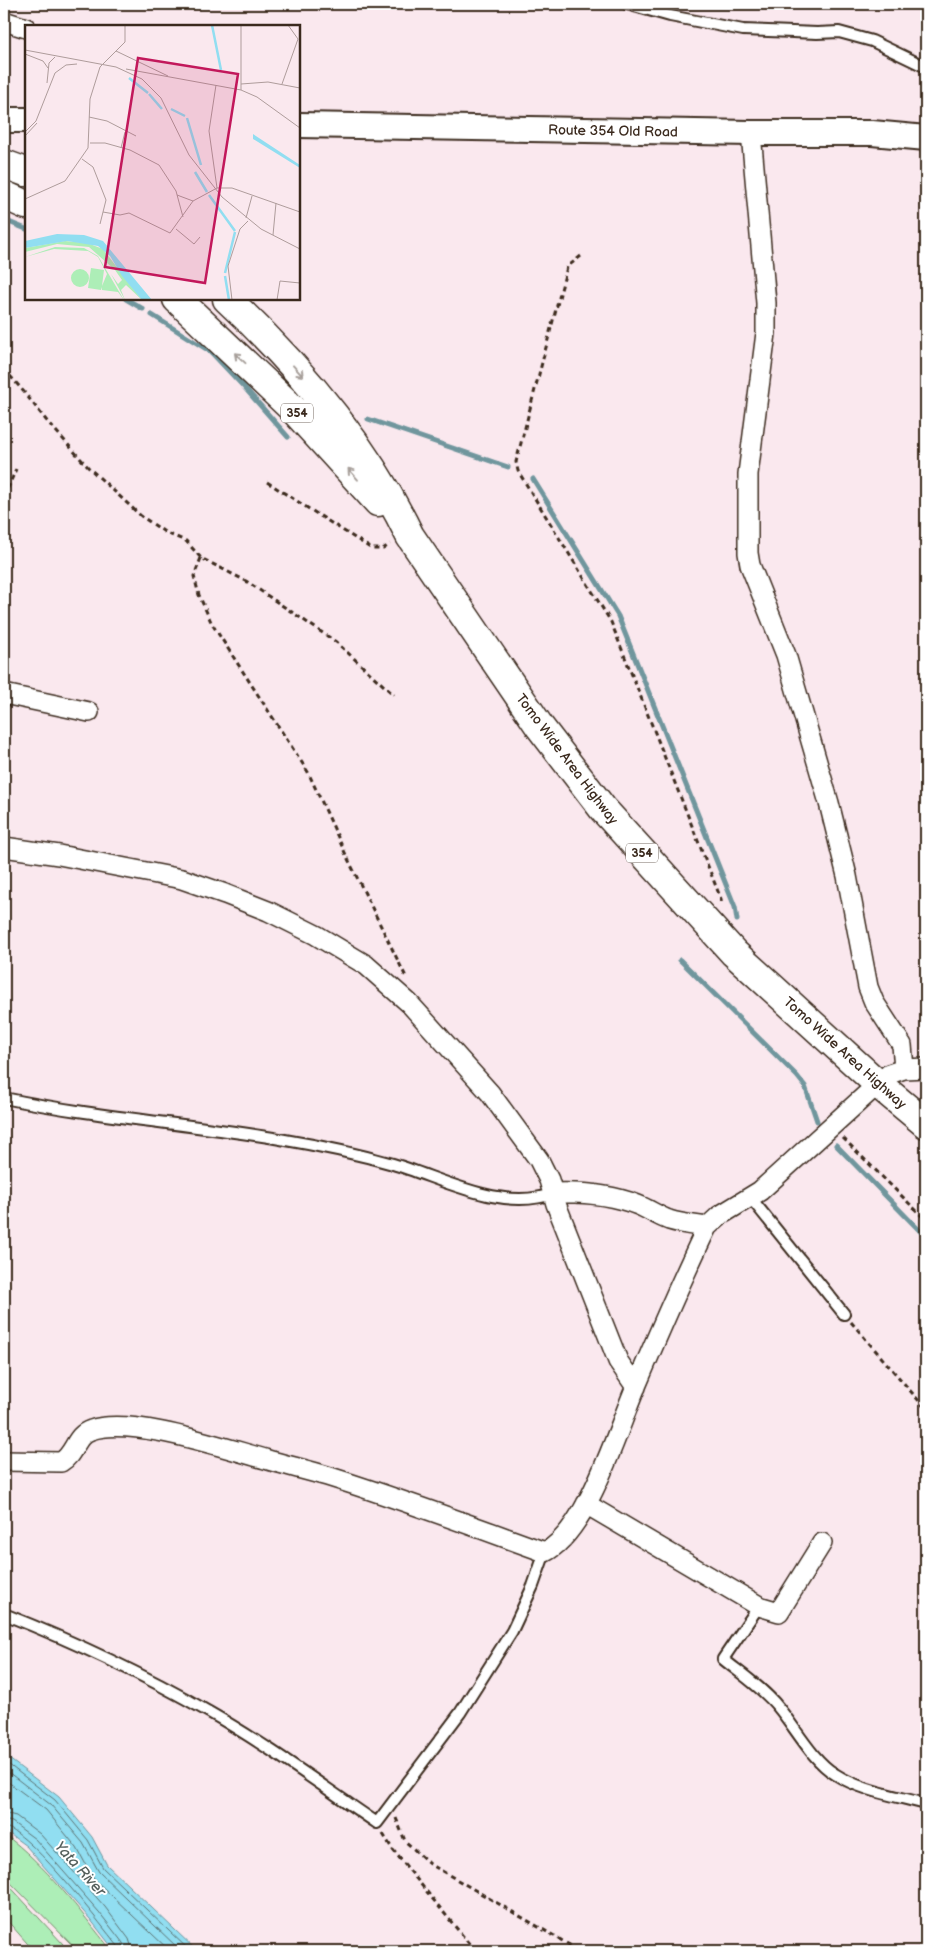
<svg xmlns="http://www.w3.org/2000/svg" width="930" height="1955" font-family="'Balsamiq Sans',sans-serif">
<rect width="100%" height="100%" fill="#fae8ee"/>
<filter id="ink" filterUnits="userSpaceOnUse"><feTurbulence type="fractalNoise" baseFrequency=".02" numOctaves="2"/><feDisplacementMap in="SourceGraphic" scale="10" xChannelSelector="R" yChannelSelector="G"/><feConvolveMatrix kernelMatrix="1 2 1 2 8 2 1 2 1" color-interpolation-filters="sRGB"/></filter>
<g filter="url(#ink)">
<path fill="#adeeb7" stroke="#748c6a" d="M4,1834c42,31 75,76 108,117h-34l-74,-75z
M4,1880l59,64 -8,7h-21l-30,-34z"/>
<path fill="#91def1" stroke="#6f969d" d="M4,1755l55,42 33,40 15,28 90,86h-82l-25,-32 -64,-73 -22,-16z"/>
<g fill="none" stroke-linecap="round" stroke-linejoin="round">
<path stroke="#5d7272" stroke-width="1" d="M4,1761l51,39 33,40 15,28 87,83
M4,1769l47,36 32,38 16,29 82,79
M4,1779l42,31 31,38 16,30 77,73
M4,1813l12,3 24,18 65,73 24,32 4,12
M4,1820l8,2 23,17 64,73 24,31 2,8
M4,1827c24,2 96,97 114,119l1,5"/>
<path stroke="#6f969d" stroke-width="5" d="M4,220l22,9
M126,299l17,10
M152,315l59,37 33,35 44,50
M368,419l140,48
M533,479l85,137 117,291 2,13
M680,960l117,116 8,10 12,35
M836,1145l90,92"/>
<g stroke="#3b2a1e" stroke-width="14">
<path id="service" d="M627,4l43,12 73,14 74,3 22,-1 33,9 54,26
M4,1098c129,27 262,29 389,66 48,14 110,49 161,29
M750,1197l94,117
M759,1606l-36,53c17,14 41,30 55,48 17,20 34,53 57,67 26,17 62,22 91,30
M4,1614c71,28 139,60 205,98 58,33 112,73 168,111l83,-110 52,-82 21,-45 12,-34"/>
</g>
<g stroke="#3b2a1e" stroke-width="22">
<path id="minor" d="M4,21l22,7
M751,133l15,170v30l-18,141v79l2,12 36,90 43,148 18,73 21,111 6,15 28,43 2,24
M4,694l85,18
M4,847l55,8 123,24 43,15 43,17 48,24 50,30 43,38 81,90 49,67 10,20 7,24 62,157 18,26
M554,1193c27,-1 58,2 84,12 10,4 20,11 31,15 13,4 25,5 38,7
M4,1461l57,1c14,-8 14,-27 30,-32 39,-14 133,18 174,29 20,6 42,11 62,17 74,23 146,50 218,76 43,-21 73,-125 92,-168 22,-52 45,-105 70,-157l12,-11 41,-25 129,-117 15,-5 22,-1
M586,1504l173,102 20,6 43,-69"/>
</g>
<g stroke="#3b2a1e" stroke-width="28">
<path id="tertiary" d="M4,120h22
M299,125l452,8h121l54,5"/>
</g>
<g stroke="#3b2a1e" stroke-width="31">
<path id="trunk" d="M4,164l22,8
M4,195l22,10
M177,299l118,112 83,91
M227,299c73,68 139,146 183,237l130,191 63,82 131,144 144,131 48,40"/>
</g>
<path stroke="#3b2a1e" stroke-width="3" stroke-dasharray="5 4" stroke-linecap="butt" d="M581,256l-14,11 -51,195 2,9 93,151 110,277 1,7
M4,369l20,23 22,28 42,47 53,49 25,17 20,8 15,17 45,23 90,61 58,53
M267,482l105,67h11l7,-5
M4,497l12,-28
M201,558l-7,18 5,19 13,29 96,148 39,85 59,120
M843,1138l83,82
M851,1322l75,87
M396,1818l9,23 25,23 150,87
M383,1834l10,16 82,101
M4,1944l5,7"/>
<use href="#service" stroke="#fff" stroke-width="10"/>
<use href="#minor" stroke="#fff" stroke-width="19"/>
<use href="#tertiary" stroke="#fff" stroke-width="24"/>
<use href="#trunk" stroke="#fff" stroke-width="28"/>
</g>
<defs><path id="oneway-shaft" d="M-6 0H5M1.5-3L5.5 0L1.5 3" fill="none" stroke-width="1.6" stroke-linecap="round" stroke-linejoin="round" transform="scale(1.25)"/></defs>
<g stroke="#a79f9a">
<use href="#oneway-shaft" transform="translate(240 358) rotate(-137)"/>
<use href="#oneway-shaft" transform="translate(298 371) rotate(48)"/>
<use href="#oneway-shaft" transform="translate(353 474) rotate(-131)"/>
</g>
</g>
<g text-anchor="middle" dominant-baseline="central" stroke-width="4" stroke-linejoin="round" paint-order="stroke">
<g fill="#fff" stroke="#766a62" stroke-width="1">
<rect x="281" y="403.5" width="32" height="19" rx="4"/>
<rect x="626" y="843.5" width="32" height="19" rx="4"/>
</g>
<g font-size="12" font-weight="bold" fill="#3b2a1e">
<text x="297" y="413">354</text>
<text x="642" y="853">354</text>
</g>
<g font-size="14" fill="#3b2a1e" stroke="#fff">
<text transform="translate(613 131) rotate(1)">Route 354 Old Road</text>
<text transform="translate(567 759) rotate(53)">Tomo Wide Area Highway</text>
<text transform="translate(845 1053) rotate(42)">Tomo Wide Area Highway</text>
</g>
<g font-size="15" font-style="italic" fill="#55605d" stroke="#fff">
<text transform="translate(80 1869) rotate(48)">Yata River</text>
</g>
</g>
<g transform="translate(25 25)">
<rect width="275" height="275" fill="#fae8ee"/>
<path d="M40,216l22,2 16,6 39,51 -16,-15 -5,5 4,10 -14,-26 7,10 4,-4 -7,-10 -26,-23 -32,-3 -32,8v-4zM30,222l29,1 14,8 26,44 -6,-8 -16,-2v-3l-1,3 -13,-2 3,-20 13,2 -2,16 5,-12 -9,-17 -10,-6 -34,-2 -29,8zM46 253a9 9 0 1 1 18 0a9 9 0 1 1-18 0Z" fill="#adeeb7"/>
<path d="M228,109l47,31v3l-47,-29zM32,209l27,1 19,6 49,59h-10l-20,-24 -12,-20 -12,-10 -31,-5 -42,7v-7z" fill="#91def1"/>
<path fill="none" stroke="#91def1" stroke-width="2.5" d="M187,0l9,45M104,53l19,15M124,69l13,15M146,84l14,7M162,93l14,47M170,147l12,20M184,170l26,36M200,248l10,-41M200,251l4,24"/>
<path fill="none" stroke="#ae9c9b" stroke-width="1" d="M216,0v65M0,25l91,17 26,12 19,19 28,57 33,42 39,32 39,20M91,26l52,25M0,29l18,7 5,7M101,44l115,21 16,7 43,31M22,58l2,-20 6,-6M216,59l27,-2 32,6M257,59l16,-45 -10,-14M191,60l-7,46 8,57M64,92l18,4 29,15M0,107l11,-11 19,-48 11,-8 11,-1M0,111l12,-13M65,118h15l25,7 29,15 17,26 7,26M96,123l4,-16M57,134l11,8 13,33 -6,24M152,170l16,6M0,174l40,-18 23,-33 2,-49 10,-32 25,-25v-17M78,187l17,3 9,-2 41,20 23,-32 24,-13h15l68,24M221,193l6,-22M151,204l18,15 6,-7M248,210l3,-32M207,275l-4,-34 12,-37 8,-8M252,275l3,-19 20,2"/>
<path fill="#c2185b" fill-opacity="0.15" stroke="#c2185b" stroke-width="2.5" d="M113,33l100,16 -33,209 -100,-16z"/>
<rect width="275" height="275" fill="none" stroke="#3b2a1e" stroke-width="2.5"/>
</g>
<rect width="930" height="1955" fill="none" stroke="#fff" stroke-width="20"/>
<rect x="10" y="10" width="910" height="1935" fill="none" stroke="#3b2a1e" stroke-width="2" filter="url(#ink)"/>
</svg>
